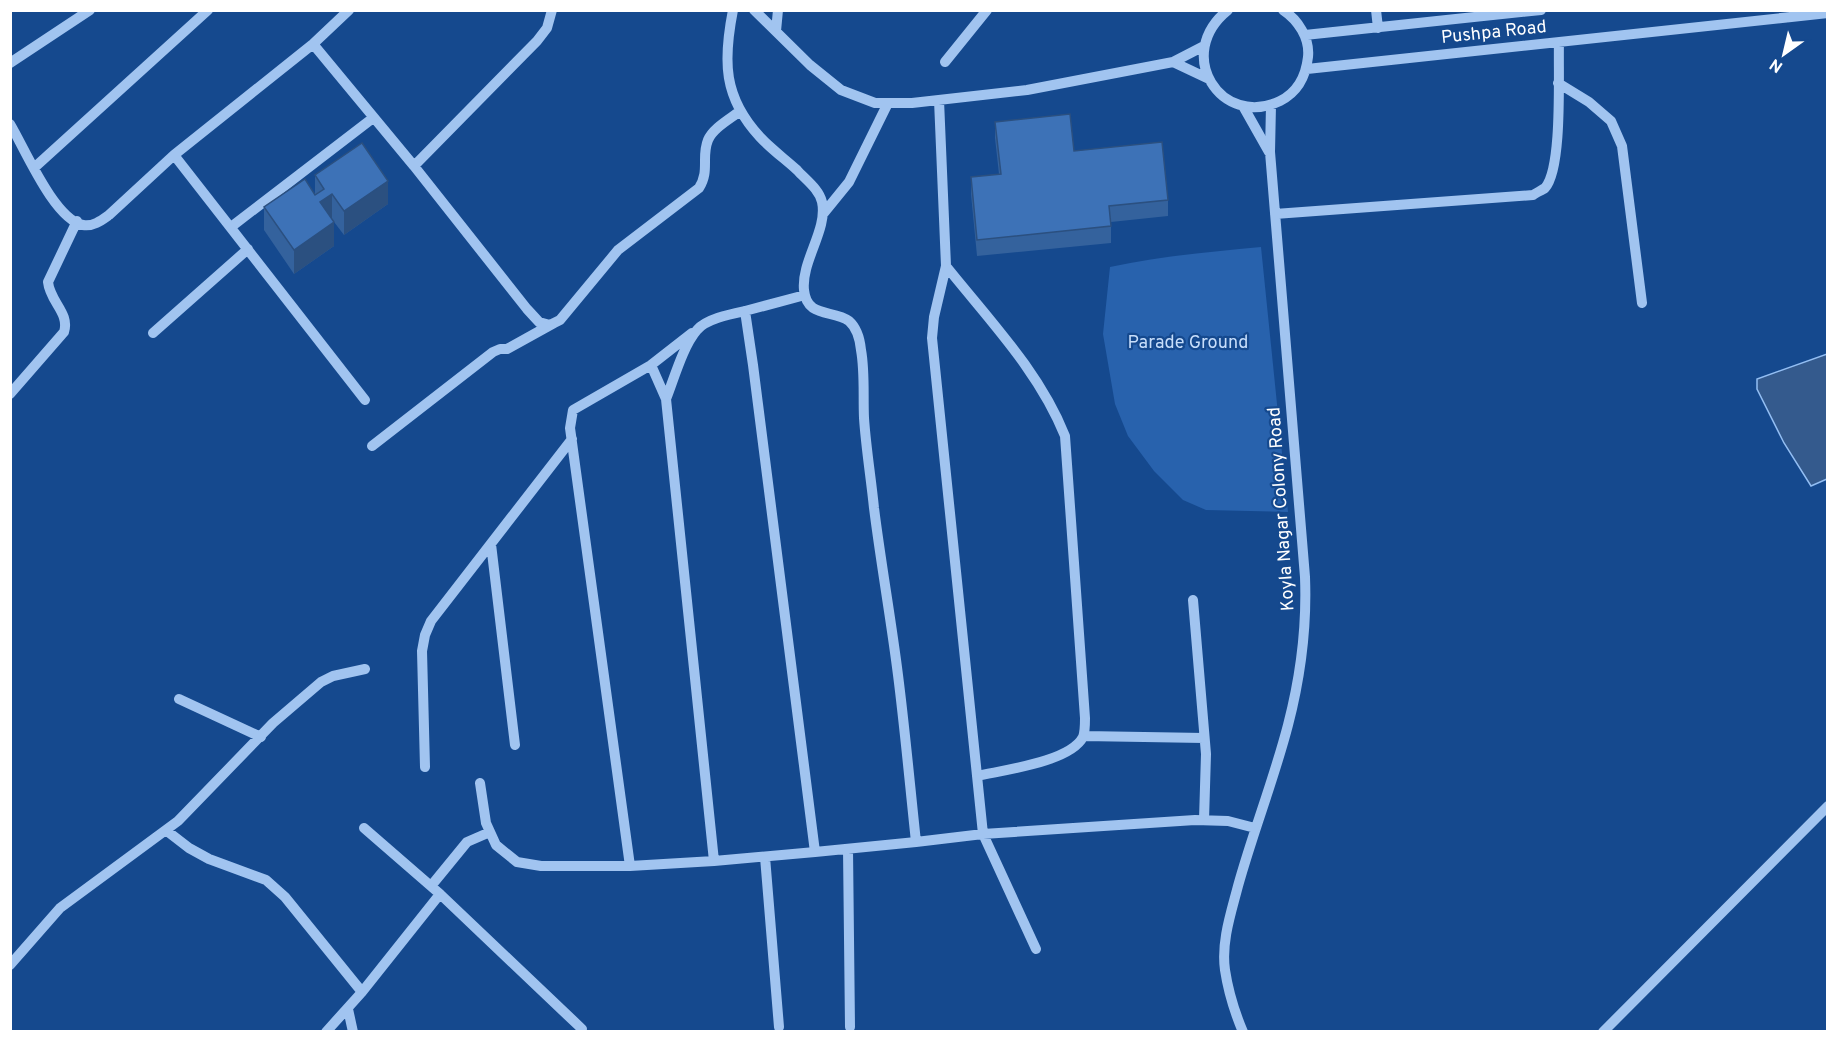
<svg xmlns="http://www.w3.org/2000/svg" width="1838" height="1042" font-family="Overpass,sans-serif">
<rect width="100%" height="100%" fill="#15498e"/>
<path fill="#2862ad" d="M1261,247l27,265 -82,-2 -23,-10 -29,-29 -26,-35 -13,-32 -12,-70 7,-67c50,-11 100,-15 151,-20z"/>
<path fill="#345a8d" stroke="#93bef3" stroke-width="1.5" d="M1827,354v125l-16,7 -27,-43 -27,-54v-10z"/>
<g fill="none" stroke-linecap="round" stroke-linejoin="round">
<path stroke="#a1c4f0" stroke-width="10" d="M733,10c-10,51 -10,87 27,127 11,12 25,22 37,33 9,10 22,19 25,32 6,28 -21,59 -18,88 3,29 29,19 45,31 8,7 11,19 12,29 4,22 2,46 3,68 2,30 7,60 10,90 7,56 17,111 24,167 7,55 12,111 18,167l67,-8 212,-14 33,1 27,7
M754,10l56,55 31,25 34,13h37l115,-13 146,-28 31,-16
M1228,10c-55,44 -7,119 52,91 18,-9 26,-26 28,-44 2,-19 -10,-37 -25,-47
M1376,10l2,18
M776,31l2,-21
M1305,35l236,-25
M313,44l101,122 113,143 12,13 11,3 10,-5 58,-70 81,-62c11,-17 2,-31 9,-48 5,-12 22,-21 32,-29
M945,62l42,-52
M1173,62l36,17
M10,63l80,-53
M1307,69l521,-56
M1558,83l31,19 22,19 11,25 20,157
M939,100l7,166 -12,51 -2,21 51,496 53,115
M1243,106l26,46
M10,124c15,25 44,95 73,101 10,2 19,-5 26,-10l65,-60 139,-111 36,-34
M174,155l191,245
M414,166l123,-125 10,-13 5,-18
M35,167l173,-157
M823,214l26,-32 39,-79
M1275,214l258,-19c3,-2 9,-5 12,-7 18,-20 13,-116 14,-146
M231,227l142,-109
M946,266c43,54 93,105 119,170l20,282c0,5 0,14 -2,19 -13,25 -80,33 -106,39
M745,311c-14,3 -39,8 -48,19 -14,16 -23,49 -31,69l48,462 101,-9 -62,-487 -8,-54 60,-16
M153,333l95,-84
M651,365l15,34
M10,394l54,-62c6,-19 -14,-30 -16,-50l29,-61
M372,446l121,-94 7,-3h7l47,-26
M491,544l24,201
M1193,600l13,154 -2,66
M179,699l82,38
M1084,736l120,2
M425,767l-3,-116 3,-16 6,-14 141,-182
M480,783l6,40 10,22 21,17 24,4h89l84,-5
M364,828l76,66 142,135
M167,831l22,17 20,11 57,21 19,17 77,95
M848,849l2,178
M815,852l101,-10
M765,857l14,170
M630,866l-60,-438 3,-18 78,-45 41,-32
M431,886l36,-44 23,-10
M10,965l50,-57 118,-87 95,-98 48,-41 12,-6 32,-7
M348,1009l5,23
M326,1032l36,-40 78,-98
M1243,1032c-8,-19 -15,-42 -18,-62 -4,-28 6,-57 13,-84 15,-54 36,-107 50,-161 13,-50 19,-97 17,-148l-35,-425 1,-47
M1603,1032l225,-226"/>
</g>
<path fill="#34629d" d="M995,122l79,29 94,49v16l-57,6v21l-134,13 -6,-62v-17l28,-3 -4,-36z
M315,175l73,29 -44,31 -13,-17 3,28 -40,28 -30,-44v-23l51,-14z"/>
<path fill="#2b5080" d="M388,181v23l-44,31v-24z
M332,194v24l-12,8v-24z
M334,222v24l-40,28v-24z"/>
<path fill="#3d72b7" stroke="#2b5080" stroke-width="1.5" d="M1070,114l4,37 88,-9 6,58 -59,6 2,20 -134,14 -6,-63 30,-3 -6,-52z
M362,143l26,38 -44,30 -12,-17 -12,8 14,20 -40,28 -30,-43 41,-28 10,16 9,-6 -9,-14z"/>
<g text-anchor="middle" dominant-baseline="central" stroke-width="4.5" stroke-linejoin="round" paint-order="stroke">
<g font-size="18" fill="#fff" stroke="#15498e">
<text transform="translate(1494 33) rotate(-6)">Pushpa Road</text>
<text transform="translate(1282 509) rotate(-94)">Koyla Nagar Colony Road</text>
</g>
<g font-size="18" fill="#c7defb" stroke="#15498e">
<text x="1188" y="343">Parade Ground</text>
</g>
</g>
<rect width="1838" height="1042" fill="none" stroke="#ffffff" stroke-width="24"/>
<g transform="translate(1784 54) rotate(214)" stroke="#15498e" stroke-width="4.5" paint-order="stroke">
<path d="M0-4.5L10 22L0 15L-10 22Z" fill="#ffffff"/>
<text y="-9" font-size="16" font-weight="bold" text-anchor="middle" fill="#ffffff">N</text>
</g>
</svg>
